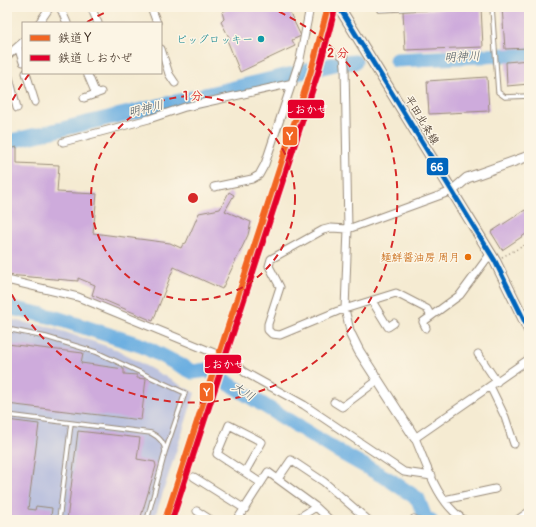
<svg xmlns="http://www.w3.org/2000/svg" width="536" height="527" font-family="Pangolin,'Klee One',sans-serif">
<rect width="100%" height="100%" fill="#fcf5e5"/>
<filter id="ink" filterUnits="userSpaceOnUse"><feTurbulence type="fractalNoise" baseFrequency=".025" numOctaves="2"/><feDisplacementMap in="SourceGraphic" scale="8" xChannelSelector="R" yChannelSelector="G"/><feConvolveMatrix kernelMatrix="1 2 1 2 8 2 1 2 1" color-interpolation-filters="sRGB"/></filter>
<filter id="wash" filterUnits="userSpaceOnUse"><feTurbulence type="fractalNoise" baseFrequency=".012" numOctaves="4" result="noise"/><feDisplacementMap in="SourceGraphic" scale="16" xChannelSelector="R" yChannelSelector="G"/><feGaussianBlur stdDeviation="0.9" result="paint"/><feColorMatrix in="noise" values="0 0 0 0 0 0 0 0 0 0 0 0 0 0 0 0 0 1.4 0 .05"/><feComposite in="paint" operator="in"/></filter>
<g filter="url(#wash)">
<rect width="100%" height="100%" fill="#f5ebd2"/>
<path fill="#bdc3de" d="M7,319l46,9 62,21 80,44 -41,127h-147z"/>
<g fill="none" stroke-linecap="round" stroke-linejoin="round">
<path stroke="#6cafe1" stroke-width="15" d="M396,60l133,-6
M7,142l332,-79 16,-1
M7,307l46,10 90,29 50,26 14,-2 129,80 54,30 28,19 7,19 5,2"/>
</g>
<g id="blocks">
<path fill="#ceabdc" d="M232,7h55l14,29 -9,4 3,6 -55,26 -13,-32 3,-1 -9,-17 3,-3 -2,-7z
M481,7l2,40 -78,3 -2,-39z
M502,7h27v41l-24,1z
M529,60v24l-22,2 -1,-24z
M487,77l2,34 -60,3 -2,-33z
M17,147v16l42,2 -2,27 40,2 -4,39 77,10 11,5 2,-4 3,-1 13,-30 21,-4 9,-17 5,3 -9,16 26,11 -3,13 -26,54 -48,-22 -21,54 -61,-26 3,-10 -17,-7v3l-71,-6v-125z
M525,210l4,5v17l-27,18 -11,-18z
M7,344l76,9 -2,10 43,6v5l13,1v3l9,1 -5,41 -134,-16z
M7,420l32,4 -11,85 7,1 1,-4 16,2 -1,9 13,3h-57z
M78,431l62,7 -3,21 18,3 1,4 -16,54h-73z"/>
</g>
</g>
<g filter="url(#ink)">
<use href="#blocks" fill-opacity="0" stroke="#988a78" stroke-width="1"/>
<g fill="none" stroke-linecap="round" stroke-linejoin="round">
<g stroke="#988a78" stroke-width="5.5">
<path id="service" d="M492,7l6,85 7,5 24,-1
M379,10l64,-3
M7,329l39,8 50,15 89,41 -21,62
M7,415l144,18c8,4 14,10 14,19l-18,68
M59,520l12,-97"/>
</g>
<g stroke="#988a78" stroke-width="9">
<path id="minor" d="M60,7l7,16
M91,7l7,16
M151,7l6,16
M39,23l11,-16
M18,47l5,15
M161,49l8,25 6,9
M341,55l3,2 1,9 3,163 -17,-1 -8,2 -52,29 -2,7 11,21 -12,37v6l4,4 8,1 58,-24 58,-18 31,16 4,7
M7,56l16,-14
M7,70l10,38
M26,73l9,29
M87,73l9,21
M84,98l17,-6
M63,142l86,-23 36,-12 108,-24
M214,187l38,-8 7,-4 6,-11 35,-105 10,-52
M7,280l71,17 141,58 16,9 9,8 60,33 100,67 28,4
M372,301l16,26 6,-4
M426,328l-3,-6 37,-27 31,-42
M351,335l-6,-26 3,-80 104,-38
M478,354l19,28
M490,386l15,31 9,27
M334,402l8,5 36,-27
M245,472l17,-30 -33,-17 -12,29 44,29
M194,477l51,32
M278,479l13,-19 33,22 44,38
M444,500l51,-11
M197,511l14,9
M414,519l2,1
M237,520l31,-48 48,35 14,13
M295,520l21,-13
M464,520c-27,-18 -37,-54 -49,-82l114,-79"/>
</g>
<g stroke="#988a78" stroke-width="11">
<path id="tertiary" d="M452,191l15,-13 62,-22
M351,335l8,16 56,87
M519,520l10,-7"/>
</g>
<g stroke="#988a78" stroke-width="12">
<path id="secondary" d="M339,7l156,254 34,69"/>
</g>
<path stroke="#988a78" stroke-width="1.5" stroke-dasharray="1 3" stroke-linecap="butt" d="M502,257l27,-14"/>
<use href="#service" stroke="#fff" stroke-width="3.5"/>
<use href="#minor" stroke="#fff" stroke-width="7"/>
<use href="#tertiary" stroke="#fff" stroke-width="9"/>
<use href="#secondary" stroke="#fff" stroke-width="10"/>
<g stroke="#fcf5e5" stroke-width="8">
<path id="bus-1" d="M339,7l156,254 34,69"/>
</g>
<use href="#bus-1" stroke="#0065bd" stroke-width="5"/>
<g stroke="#fcf5e5" stroke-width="9">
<path id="rail-1" d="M165,520l146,-449 17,-64"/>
</g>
<g stroke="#fcf5e5" stroke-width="9">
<path id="rail-2" d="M172,520l146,-447 17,-64"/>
</g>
<use href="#rail-1" stroke="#f26522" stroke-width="6"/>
<use href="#rail-2" stroke="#e4002b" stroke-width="6"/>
</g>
</g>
<g fill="none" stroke="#d62828" stroke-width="2" stroke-dasharray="7 5">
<circle cx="193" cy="198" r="102"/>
<path d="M7 111A205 205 0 0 1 30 73M87 22A205 205 0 0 1 118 7M268 7A205 205 0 1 1 7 285"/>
</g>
<circle fill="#0f9aa8" stroke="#fcf5e5" stroke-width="1.5" cx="261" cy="39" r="4"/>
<circle fill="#e8710a" stroke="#fcf5e5" stroke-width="1.5" cx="468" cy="257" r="4"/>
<g text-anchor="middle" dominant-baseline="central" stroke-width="3" stroke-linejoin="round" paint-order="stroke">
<g font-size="11" fill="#0d838f" stroke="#fcf5e5" text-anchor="end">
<text x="253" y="39">ビッグロッキー</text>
</g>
<g font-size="11" fill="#3b2a1e" stroke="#fcf5e5">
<text transform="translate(422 120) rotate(59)">平田北条線</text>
</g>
<g font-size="11" fill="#c56008" stroke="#fcf5e5" text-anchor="end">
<text x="460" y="257">麺鮮醤油房 周月</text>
</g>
<g font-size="12" font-style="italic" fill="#4c5962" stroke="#fcf5e5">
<text transform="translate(462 57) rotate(-3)">明神川</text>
<text transform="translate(146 109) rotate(-13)">明神川</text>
<text transform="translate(243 392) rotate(31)">大川</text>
</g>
</g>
<circle cx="193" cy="198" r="6" fill="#d62828" stroke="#fcf5e5" stroke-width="2"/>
<g font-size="12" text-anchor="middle" font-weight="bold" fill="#d62828" stroke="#fcf5e5" stroke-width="3" stroke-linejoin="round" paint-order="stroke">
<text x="338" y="57">2 分</text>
<text x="193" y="100">1 分</text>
</g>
<g stroke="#fcf5e5" stroke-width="1.5">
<rect x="287" y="99" width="38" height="20" rx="4" fill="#e4002b"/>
<rect x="282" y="126" width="16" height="20" rx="4" fill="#f26522"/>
<rect x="426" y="157" width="23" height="19" rx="4" fill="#0065bd"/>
<rect x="204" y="354" width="38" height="20" rx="4" fill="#e4002b"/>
<rect x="199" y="382" width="15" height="20" rx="4" fill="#f26522"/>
</g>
<g font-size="11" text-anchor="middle" font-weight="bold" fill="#fff">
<text x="306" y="113">しおかぜ</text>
<text x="290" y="140">Y</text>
<text x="437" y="171">66</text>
<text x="223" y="368">しおかぜ</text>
<text x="207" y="396">Y</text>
</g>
<rect width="536" height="527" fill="none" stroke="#fcf5e5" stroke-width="24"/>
<rect x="22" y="22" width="140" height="52" fill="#fcf5e5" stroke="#afa495"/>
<rect x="30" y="35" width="20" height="6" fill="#f26522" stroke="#afa495"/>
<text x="58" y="42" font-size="12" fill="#3b2a1e">鉄道 Y</text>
<rect x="30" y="55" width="20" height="6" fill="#e4002b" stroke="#afa495"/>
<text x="58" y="62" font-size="12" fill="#3b2a1e">鉄道 しおかぜ</text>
</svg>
